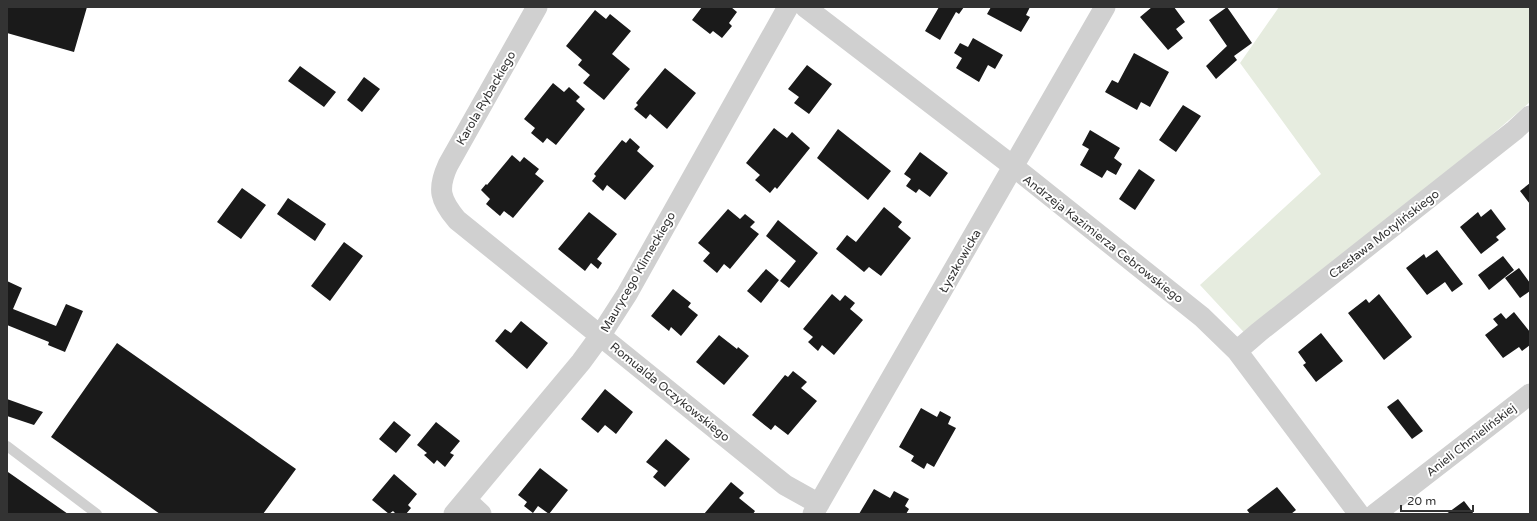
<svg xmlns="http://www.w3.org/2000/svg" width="1537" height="521" font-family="'Varela Round',sans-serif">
<rect width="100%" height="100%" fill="#fff"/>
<path fill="#e6ecdf" d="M1279,7h251v95l-278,239 -52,-56 121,-111 -81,-111z"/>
<path fill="#1a1a1a" d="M7,7h80l-13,45 -67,-19z
M702,7h29l6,5 -8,11 3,3 -10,12 -9,-7 -3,3 -18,-14z
M939,7h25l-5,7 -3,-2 -16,28 -15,-9z
M991,7h39l-4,8 4,2 -9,15 -34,-18z
M1152,7h22l11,15 -9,7 7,9 -15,12 -28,-33z
M1227,7l25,36 -18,13 3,4 -21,19 -10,-13 21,-20 -18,-26z
M595,10l11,9 4,-5 21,17 -19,23 18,15 -26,31 -21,-17 7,-8 -12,-10 4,-5 -16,-14z
M973,38l30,17 -8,14 -7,-4 -9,17 -23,-14 6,-10 -8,-5 6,-10 8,4z
M1134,53l35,19 -19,35 -9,-5 -4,8 -32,-18 7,-12 6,3z
M807,65l25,19 -23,30 -15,-11 5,-6 -11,-8z
M300,66l36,26 -12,15 -36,-26z
M665,68l31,25 -29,36 -17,-15 -4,5 -12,-10 4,-4 -2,-2z
M364,77l16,12 -18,23 -15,-12z
M553,83l11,9 5,-5 11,10 -4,4 9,8 -29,36 -9,-7 -4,5 -12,-10 4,-5 -11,-9z
M1183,105l18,11 -25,36 -17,-12z
M774,128l13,10 5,-6 18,16 -33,41 -2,-2 -5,6 -15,-13 5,-5 -14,-12z
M838,129l53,42 -23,29 -51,-42z
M1090,130l30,18 -6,10 8,6 -6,11 -9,-5 -5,8 -22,-13 9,-16 -7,-4z
M630,138l10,9 -3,4 17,15 -29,34 -18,-15 -4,6 -11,-10 4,-5 -2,-2 28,-34 4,3z
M920,152l28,21 -18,24 -11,-8 -3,4 -10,-7 5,-7 -7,-5z
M512,155l8,7 4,-5 15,12 -4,5 9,7 -31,37 -9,-7 -4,5 -14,-12 4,-5 -9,-9 5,-6 1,1z
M1139,169l16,11 -20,30 -16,-11z
M1530,183v21l-10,-13z
M242,188l24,17 -25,34 -24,-17z
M288,198l38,26 -11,17 -38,-27z
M884,207l18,15 -4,5 13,11 -30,38 -12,-9 -5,5 -28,-23 11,-14 9,7z
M728,209l12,10 5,-5 10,8 -5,5 9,7 -29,35 -6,-5 -7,9 -14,-12 7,-8 -12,-10z
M1491,209l15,20 -10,8 3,3 -18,14 -21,-27 18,-15 3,5z
M589,212l28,22 -20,25 5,4 -4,6 -7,-6 -6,8 -27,-22z
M778,220l40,33 -29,35 -9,-7 16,-20 -30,-25z
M344,242l19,14 -33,45 -19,-15z
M1437,250l26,34 -11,8 -7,-10 -18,13 -21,-27 18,-14 2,4z
M1503,256l11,14 -25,20 -11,-15z
M1519,268l11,15v8l-10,7 -15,-20z
M766,269l13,11 -18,23 -14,-12z
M7,281l15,7 -9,21 43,17 10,-22 17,7 -18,41 -17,-7 1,-3 -42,-17z
M673,289l18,14 -3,4 10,8 -17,21 -10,-9 -2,4 -18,-15z
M832,294l8,7 5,-6 10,8 -5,6 13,11 -29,35 -12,-10 -4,6 -10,-9 5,-5 -10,-8z
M1379,294l33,43 -28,23 -36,-47 18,-14 3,4z
M1514,312l16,20v13l-8,6 -3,-4 -16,11 -18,-23 13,-10 -5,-6 8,-6 5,6z
M521,321l27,22 -21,26 -32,-28 10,-12 6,4z
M1321,333l22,28 -27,21 -13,-17 3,-2 -8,-11z
M719,335l18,14 1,-2 11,9 -25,29 -28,-23z
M117,343l179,126 -33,45h-103l-109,-77z
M793,371l14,11 -6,6 16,13 -29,34 -13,-10 -4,5 -19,-15 33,-40 3,2z
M605,389l28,23 -17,22 -11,-9 -7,8 -17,-14z
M7,399l36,13 -9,13 -27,-9z
M1398,399l25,32 -11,8 -25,-32z
M921,408l16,9 3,-6 11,6 -3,7 8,4 -22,39 -7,-4 -3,6 -13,-8 3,-5 -15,-9z
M394,421l17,14 -15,18 -17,-14z
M436,422l24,19 -10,12 4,2 -9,12 -8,-7 -3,4 -10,-9 3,-2 -10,-8z
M666,439l24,20 -25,28 -12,-10 5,-6 -12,-9z
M540,468l28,22 -19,24 -11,-8 -5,7 -9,-7 3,-4 -9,-7z
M8,472l60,42h-61z
M394,474l23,20 -9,11 3,3 -5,6h-10l-3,-3 -4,3 -17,-14z
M731,482l13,11 -5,5 16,13 -2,3h-49z
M1277,487l19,23 -5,4h-41l-3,-4z
M874,489l16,9 4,-7 15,8 -4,7 4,3 -3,5h-47z
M1464,501l10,13h-28l3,-2z"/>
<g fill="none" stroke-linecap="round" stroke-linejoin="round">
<path stroke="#d0d0d0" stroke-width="10" d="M7,446l90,68"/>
<path stroke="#d0d0d0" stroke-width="21" d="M537,7l-89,158c-11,24 -8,35 9,55l328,265 34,19
M805,7l209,160 188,150 35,34 122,163
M1237,351l22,-19 256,-202 15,-14
M466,500l15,14
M454,514l127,-152 19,-26 27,-42 161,-287
M813,514l292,-507
M1375,514l155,-120"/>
</g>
<g text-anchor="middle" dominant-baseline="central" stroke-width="4" stroke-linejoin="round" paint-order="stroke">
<g font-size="12" fill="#333" stroke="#fff">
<text transform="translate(486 98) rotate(-60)">Karola Rybackiego</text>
<text transform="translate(1384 234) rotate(-38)">Czesława Motylińskiego</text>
<text transform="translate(1103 239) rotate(38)">Andrzeja Kazimierza Cebrowskiego</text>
<text transform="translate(960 261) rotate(-60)">Łyszkowicka</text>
<text transform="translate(638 272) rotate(-60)">Maurycego Klimeckiego</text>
<text transform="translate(670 392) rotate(39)">Romualda Oczykowskiego</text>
<text transform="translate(1471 440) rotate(-38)">Anieli Chmielińskiej</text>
</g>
</g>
<rect width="1537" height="521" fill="none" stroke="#333333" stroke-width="16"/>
<path d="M1401 505v6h72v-6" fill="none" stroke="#333333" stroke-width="2"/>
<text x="1407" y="505" font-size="12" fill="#333333" stroke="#ffffff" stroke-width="3" paint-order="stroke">20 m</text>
</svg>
